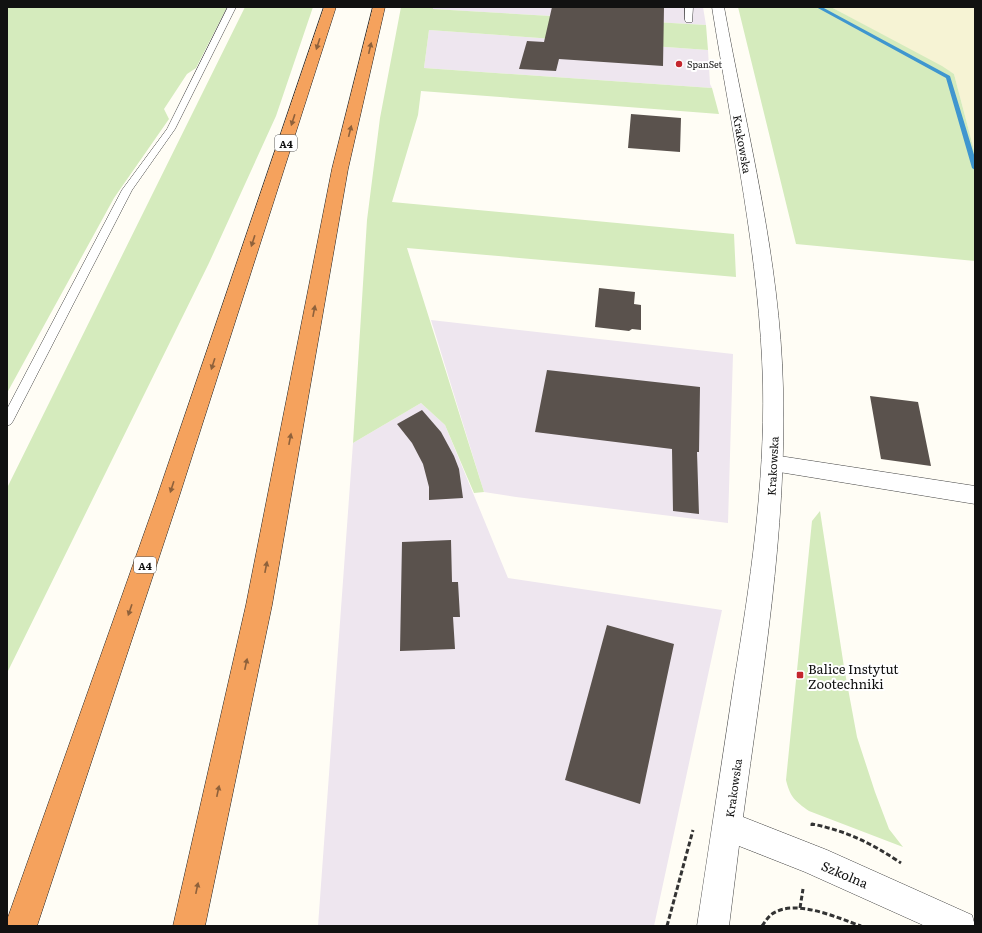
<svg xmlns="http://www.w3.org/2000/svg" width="982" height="933" font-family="Literata,serif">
<rect width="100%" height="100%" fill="#fffdf5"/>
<path fill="#eee6ef" d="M433,7h270l3,18 -274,-16z
M429,30l279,20 2,34 2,4 -288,-20z
M431,320l302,34 -5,169 -212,-26 -32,-5z
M421,403l24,22 63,153 214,32 -68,316h-336l35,-483z"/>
<path fill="#f6f3d4" d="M831,7h144v147l-21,-80z"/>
<path fill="#d5ebbd" d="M7,7h220l-31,61 -9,6 -23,35 5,10 -55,79 -107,195z
M245,7h68l-37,109 -67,147 -202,410v-185z
M401,7h32v2l273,16 2,25 -279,-20 -5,38 288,20 7,26 -298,-23 -3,24 -26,87 342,32 2,43 -329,-29 77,244 -10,1 -29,-68 -24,-22 -68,40 14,-223 13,-102z
M738,7h93l111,59 12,8 21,80v107l-179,-17z
M820,511l24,156 13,70 18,55 14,37 14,18 -94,-36c-14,-10 -19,-14 -23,-31l26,-259z"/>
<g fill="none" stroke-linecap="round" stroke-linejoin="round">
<path fill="#3f96cf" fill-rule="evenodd" d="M816,7h6l128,69 25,82v12l-3,-2 -26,-90z"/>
</g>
<path fill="#5a524d" d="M552,7h112l-1,59 -104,-7 -3,12 -37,-2 8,-28 17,1z
M631,114l50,4 -1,34 -52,-4z
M599,288l36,4 -1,12 7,1v25l-9,-1 -3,2 -34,-4z
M547,370l153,17 -1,65h-2l2,62 -26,-3 -1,-62 -137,-17z
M870,396l48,6 13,64 -50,-7z
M422,410l19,22 13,24 5,13 4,29 -34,2v-13l-6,-23 -11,-21 -15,-19z
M451,540l1,42h6l2,35h-7l2,32 -55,2 2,-109z
M607,625l67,19 -34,160 -75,-24z"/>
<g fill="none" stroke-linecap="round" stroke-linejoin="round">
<g stroke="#444" stroke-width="1">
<path id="service" d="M228,7h8l-61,122 -43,61 -119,231 -2,3 -4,2v-17l115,-219 45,-61z
M685,7h8l-1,15h-6l-1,-2z"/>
</g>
<g stroke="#444" stroke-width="1">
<path id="minor" d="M773,455l202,31v18l-202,-33 -8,-2 -3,-6 3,-6z"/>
</g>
<g stroke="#444" stroke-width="1">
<path id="tertiary" d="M712,7h12c23,126 56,252 59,381 4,144 -21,287 -40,429l84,33 145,65 3,11h-50l-120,-54 -66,-26 -10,80h-32c12,-81 25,-163 37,-244 16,-98 31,-197 29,-297 -3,-127 -31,-252 -51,-378z"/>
</g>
<g stroke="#222" stroke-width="1">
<path id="motorway" d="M324,7h12l-158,493 -141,426h-30v-6l149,-420z
M373,7h12l-37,162 -76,436 -67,321h-32l73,-321 86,-436z"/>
</g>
<path stroke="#333" stroke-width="3" stroke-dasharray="5 2.5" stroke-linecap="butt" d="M812,826v-2c35,7 59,19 89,39
M800,908l3,-19
M667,926l26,-96
M762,926c3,-4 6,-9 10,-12 23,-16 66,4 89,12"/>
<use href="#service" fill="#fff" fill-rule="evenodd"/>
<use href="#minor" fill="#fff" fill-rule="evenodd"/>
<use href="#tertiary" fill="#fff" fill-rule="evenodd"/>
<use href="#motorway" fill="#f5a25d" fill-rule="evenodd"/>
</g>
<defs><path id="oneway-solid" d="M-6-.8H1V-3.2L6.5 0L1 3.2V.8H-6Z"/></defs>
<g fill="#8e613b">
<use href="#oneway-solid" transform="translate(318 44) rotate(108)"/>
<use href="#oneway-solid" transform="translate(370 48) rotate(-77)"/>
<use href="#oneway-solid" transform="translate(293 120) rotate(108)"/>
<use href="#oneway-solid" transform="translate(350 131) rotate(-76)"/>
<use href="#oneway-solid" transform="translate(253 241) rotate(108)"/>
<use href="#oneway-solid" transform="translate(314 311) rotate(-79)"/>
<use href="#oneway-solid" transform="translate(213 364) rotate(108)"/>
<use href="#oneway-solid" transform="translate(290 439) rotate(-79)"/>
<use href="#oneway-solid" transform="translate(172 487) rotate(108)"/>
<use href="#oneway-solid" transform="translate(266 567) rotate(-79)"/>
<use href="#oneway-solid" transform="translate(130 610) rotate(109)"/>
<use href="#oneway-solid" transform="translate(246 664) rotate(-78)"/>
<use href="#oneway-solid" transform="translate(218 791) rotate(-78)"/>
<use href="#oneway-solid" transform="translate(197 888) rotate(-78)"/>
</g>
<g fill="#c4262e" stroke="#fff" stroke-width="1.5">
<circle cx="679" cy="64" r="4"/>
<rect x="796" y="671" width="8" height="8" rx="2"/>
</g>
<g text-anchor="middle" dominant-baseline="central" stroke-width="4" stroke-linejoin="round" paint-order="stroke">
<g font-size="9" fill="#111" stroke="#fff" text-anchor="start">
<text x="687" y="64">SpanSet</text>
</g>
<g fill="#fff" stroke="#585858" stroke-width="1">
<rect x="275" y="135" width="22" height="16" rx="3"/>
<rect x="134" y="557" width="22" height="16" rx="3"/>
</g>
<g font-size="10" font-weight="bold" fill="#111">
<text x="286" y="143">A4</text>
<text x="145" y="565">A4</text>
</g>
<g font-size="11" fill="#111" stroke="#fff">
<text transform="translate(743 144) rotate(80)">Krakowska</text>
<text transform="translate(772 466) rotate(-87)">Krakowska</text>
<text transform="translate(733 788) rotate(-82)">Krakowska</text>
</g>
<g font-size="13" fill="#111" stroke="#fff" text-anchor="start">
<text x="808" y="668">Balice Instytut<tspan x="808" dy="15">Zootechniki</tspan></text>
</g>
<g font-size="13" fill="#111" stroke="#fff">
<text transform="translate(845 874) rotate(23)">Szkolna</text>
</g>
</g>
<rect width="982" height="933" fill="none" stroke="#111111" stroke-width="16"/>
</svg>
